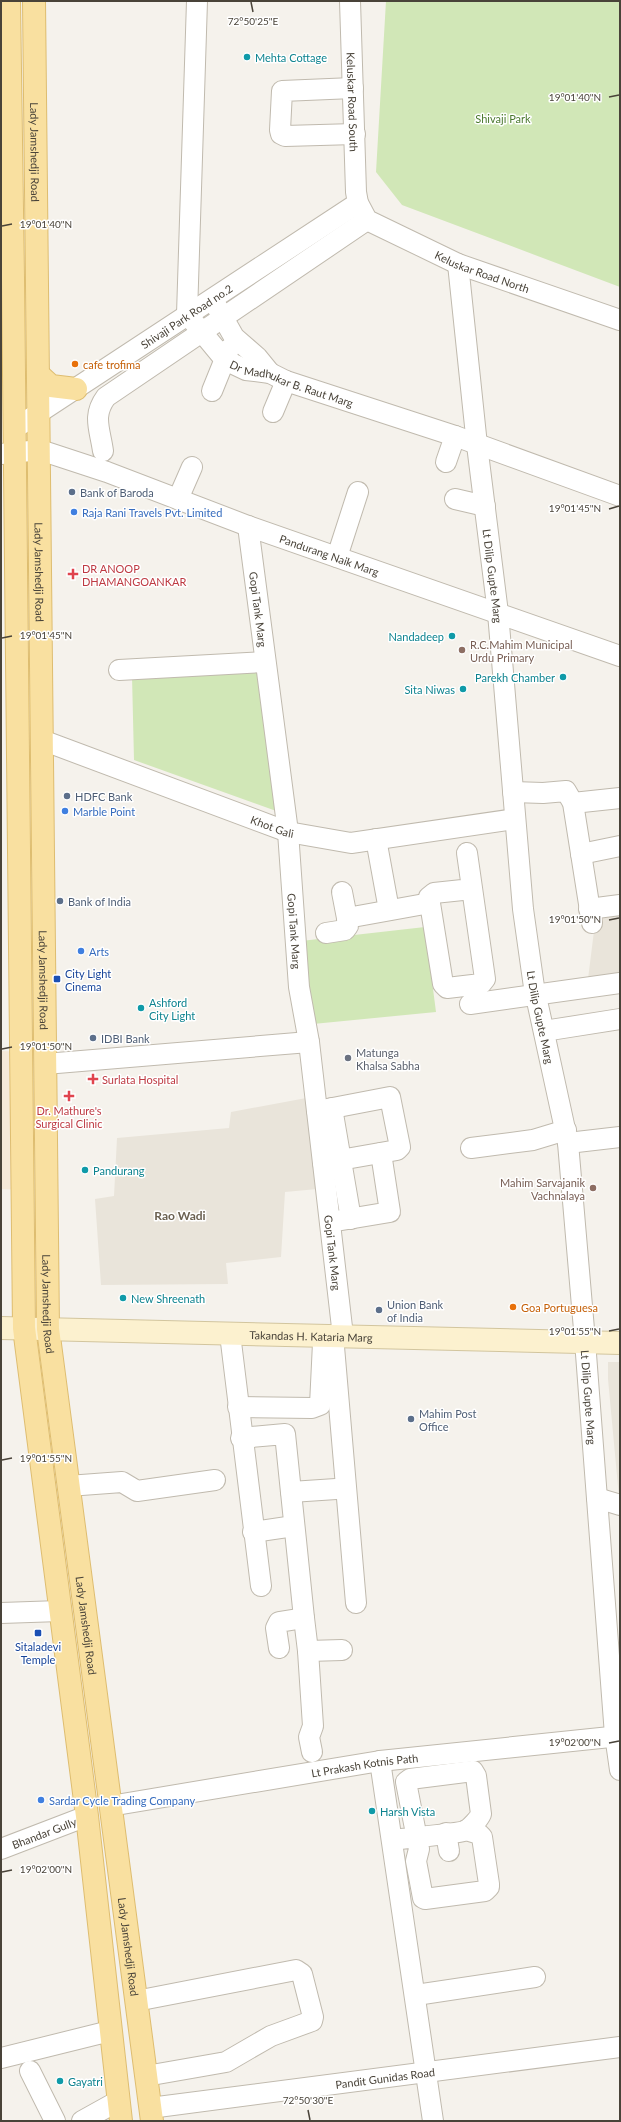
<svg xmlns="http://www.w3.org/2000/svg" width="621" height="2122" font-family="Lato,sans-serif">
<rect width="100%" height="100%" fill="#f5f2ec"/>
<path fill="#e9e4da" d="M597,907l23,1v76l-33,3z
M317,1096l11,92 -43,4 -4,65 -55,6 2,21 -127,1 -6,-86 19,-3 3,-58 112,-10 2,-16z
M608,1362h12v146l-12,-129z"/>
<path fill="#f5e9d9" d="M1,1051l29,1 -5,138 -24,-1z"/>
<path fill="#d1e7b7" d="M386,1h234v286l-218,-82 -26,-33z
M257,669l22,143 -145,-52 -2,-84z
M425,927l11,85 -123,12 -12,-83z"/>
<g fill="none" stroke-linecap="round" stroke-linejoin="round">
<g stroke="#c0baae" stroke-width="22">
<g id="street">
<path id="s1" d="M197,1l-10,313 38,46 21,10 24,3 16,8 169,55 165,60"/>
<path id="s2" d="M350,1l6,191 2,11 9,17 91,44 162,56"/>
<path d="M353,88l-71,3 -2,39 1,4 4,2 70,-2"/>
<path id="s3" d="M458,264l19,181 21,168 25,296 11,78 34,156 17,198 30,394 5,35"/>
<path d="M217,307l17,30 23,20 13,16"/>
<path d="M212,391l17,-42"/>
<path d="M273,412l13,-31"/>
<path id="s4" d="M14,429l344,-226"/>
<path d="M103,451c-3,-22 -11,-35 3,-54l261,-177"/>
<path id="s5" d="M1,454l39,-4 67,22 141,54 372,130"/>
<path d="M446,462l9,-26"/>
<path d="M178,499l14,-32"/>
<path d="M455,499l30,7"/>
<path id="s6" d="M248,526l40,306 11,155 10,55 34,294"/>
<path d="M337,557l21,-65"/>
<path d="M119,670l146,-8"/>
<path id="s7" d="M42,740l246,92 63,11 164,-24"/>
<path d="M513,792l30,1 23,-2 7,12 19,120"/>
<path d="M573,803l47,-5"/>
<path d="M376,839l13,71"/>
<path d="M467,853l18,126 -4,5 -34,4 -4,-4 -14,-87 5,-4 38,-4"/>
<path d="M581,854l39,-8"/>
<path d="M342,892l5,26 83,-15"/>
<path d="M589,909l31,-4"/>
<path d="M326,933l19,-3 3,-4 -1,-8"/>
<path d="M470,1004l150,-21"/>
<path d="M544,1031l76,-12"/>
<path d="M45,1064l264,-22"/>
<path d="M332,1108l19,111"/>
<path d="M317,1111l73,-14 10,50 -3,3 -74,13"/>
<path d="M568,1143l52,-6"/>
<path d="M471,1148l62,-8 33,-10"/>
<path d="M330,1222l60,-10 -9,-59"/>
<path d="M230,1334l31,252"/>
<path d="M333,1335l23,268"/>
<path d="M238,1407l74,1 8,-3 3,-62"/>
<path d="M241,1438l44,-4 19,184 -25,4 -3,6 3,20"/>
<path d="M68,1486l54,-4 15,9 78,-11"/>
<path d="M291,1492l45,-3"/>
<path d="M597,1498l23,7"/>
<path d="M253,1532l41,-6"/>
<path d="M1,1613l59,-2"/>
<path d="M304,1618l4,33 34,-1"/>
<path d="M308,1651l5,75 -4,11 3,15"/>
<path d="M380,1761l53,360"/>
<path id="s8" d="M110,1806l270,-45 240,-25"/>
<path d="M446,1833l3,18"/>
<path d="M392,1840c12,-2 68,-6 75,-10 4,-3 12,-11 14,-16l-5,-38 -3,-5 -63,8 -4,3 13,67 -3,12 7,37 2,1 60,-8 4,-4v-3l-7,-47 -3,-3 -13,-4"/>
<path id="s9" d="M1,1849l86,-33"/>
<path d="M416,1995l119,-18"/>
<path d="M136,2001l160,-31 6,4 11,43 -1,4 -41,15 -45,26 -80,14"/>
<path d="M1,2058l109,-27"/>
<path d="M30,2071l25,50"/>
<path id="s10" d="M150,2108l470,-61"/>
<path d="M82,2121l36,-20"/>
</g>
</g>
<g stroke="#d2c59e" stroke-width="24">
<g id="secondary">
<path id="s11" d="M1,1328l619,15"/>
</g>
</g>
<g stroke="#debd70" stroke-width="24">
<g id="primary">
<path d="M9,1l4,277 11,1050 63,488 34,305"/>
<path id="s12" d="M34,1l14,1328 104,792"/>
<path d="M38,374l13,12 25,3"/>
</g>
</g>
<use href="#street" stroke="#fff" stroke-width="20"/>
<use href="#secondary" stroke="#fcf1cf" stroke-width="22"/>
<use href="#primary" stroke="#f9e0a0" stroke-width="22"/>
</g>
<path fill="none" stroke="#494339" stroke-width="1.5" d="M251,2l2,10M609,97l10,-2M2,226l10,-2M609,509l10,-3M2,638l10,-2M609,920l10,-2M2,1049l10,-2M609,1331l10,-2M2,1460l10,-2M609,1743l10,-2M2,1872l10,-2M308,2110l2,10"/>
<g fill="#0f9aa8" stroke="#fff" stroke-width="1.5">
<circle cx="247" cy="57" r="4"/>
<circle cx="452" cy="636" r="4"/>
<circle cx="563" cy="677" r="4"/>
<circle cx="463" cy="689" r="4"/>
<circle cx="141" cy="1008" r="4"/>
<circle cx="85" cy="1170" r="4"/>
<circle cx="123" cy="1298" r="4"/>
<circle cx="372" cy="1811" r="4"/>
<circle cx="60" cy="2081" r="4"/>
</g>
<g fill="#e8710a" stroke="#fff" stroke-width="1.5">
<circle cx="75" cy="364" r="4"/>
<circle cx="513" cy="1307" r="4"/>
</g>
<g fill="#5c6f8a" stroke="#fff" stroke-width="1.5">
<circle cx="72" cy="492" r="4"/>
<circle cx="67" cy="796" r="4"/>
<circle cx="60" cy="901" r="4"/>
<circle cx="93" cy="1038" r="4"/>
<circle cx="379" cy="1310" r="4"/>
<circle cx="411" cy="1419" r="4"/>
</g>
<g fill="#3f7fe0" stroke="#fff" stroke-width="1.5">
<circle cx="74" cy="512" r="4"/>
<circle cx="65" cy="811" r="4"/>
<circle cx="81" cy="951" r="4"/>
<circle cx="41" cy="1800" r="4"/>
</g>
<g fill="#e0444e" stroke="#fff" stroke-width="1.5">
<path d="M71 568h4v4h4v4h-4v4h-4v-4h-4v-4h4z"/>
<path d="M91 1073h4v4h4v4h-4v4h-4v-4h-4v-4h4z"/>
<path d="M67 1090h4v4h4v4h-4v4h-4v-4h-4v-4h4z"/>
</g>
<g fill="#8d6e63" stroke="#fff" stroke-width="1.5">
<circle cx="462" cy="650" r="4"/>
<circle cx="593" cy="1188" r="4"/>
</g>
<g fill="#1a4fb4" stroke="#fff" stroke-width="1.5">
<rect x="53" y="975" width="8" height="8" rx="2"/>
<rect x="34" y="1629" width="8" height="8" rx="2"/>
</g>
<circle fill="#6b7280" stroke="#fff" stroke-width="1.5" cx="348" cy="1058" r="4"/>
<g text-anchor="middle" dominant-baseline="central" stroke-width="3" stroke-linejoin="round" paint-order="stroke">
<g font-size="11" fill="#0d838f" stroke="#fff" text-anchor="start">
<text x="255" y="57">Mehta Cottage</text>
<text x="444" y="636" text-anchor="end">Nandadeep</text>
<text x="555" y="677" text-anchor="end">Parekh Chamber</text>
<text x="455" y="689" text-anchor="end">Sita Niwas</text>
<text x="149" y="1002">Ashford<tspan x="149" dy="13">City Light</tspan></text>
<text x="93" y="1170">Pandurang</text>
<text x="131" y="1298">New Shreenath</text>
<text x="380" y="1811">Harsh Vista</text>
<text x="68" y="2081">Gayatri</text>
</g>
<g font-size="11" fill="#494339" stroke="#fff">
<text stroke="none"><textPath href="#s2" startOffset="101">Keluskar Road South</textPath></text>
<text stroke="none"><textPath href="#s12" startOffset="151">Lady Jamshedji Road</textPath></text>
<text stroke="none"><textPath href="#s2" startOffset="348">Keluskar Road North</textPath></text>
<text stroke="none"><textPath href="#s4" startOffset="206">Shivaji Park Road no.2</textPath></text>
<text stroke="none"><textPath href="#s1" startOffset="444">Dr Madhukar B. Raut Marg</textPath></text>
<text stroke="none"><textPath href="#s5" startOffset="347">Pandurang Naik Marg</textPath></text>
<text stroke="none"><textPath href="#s12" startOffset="571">Lady Jamshedji Road</textPath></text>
<text stroke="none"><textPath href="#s3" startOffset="314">Lt Dilip Gupte Marg</textPath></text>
<text stroke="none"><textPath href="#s6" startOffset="84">Gopi Tank Marg</textPath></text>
<text stroke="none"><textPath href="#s7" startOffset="246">Khot Gali</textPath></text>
<text stroke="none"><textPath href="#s6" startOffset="408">Gopi Tank Marg</textPath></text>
<text stroke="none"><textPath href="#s12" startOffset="979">Lady Jamshedji Road</textPath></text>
<text stroke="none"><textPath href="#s3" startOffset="758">Lt Dilip Gupte Marg</textPath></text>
<text stroke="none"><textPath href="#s6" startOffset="732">Gopi Tank Marg</textPath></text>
<text stroke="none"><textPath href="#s12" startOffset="1303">Lady Jamshedji Road</textPath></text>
<text stroke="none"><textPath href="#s11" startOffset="310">Takandas H. Kataria Marg</textPath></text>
<text stroke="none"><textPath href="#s3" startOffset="1142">Lt Dilip Gupte Marg</textPath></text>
<text stroke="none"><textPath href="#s12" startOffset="1627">Lady Jamshedji Road</textPath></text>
<text stroke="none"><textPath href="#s8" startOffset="258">Lt Prakash Kotnis Path</textPath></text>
<text stroke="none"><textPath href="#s9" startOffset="46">Bhandar Gully</textPath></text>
<text stroke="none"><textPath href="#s12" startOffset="1951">Lady Jamshedji Road</textPath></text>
<text stroke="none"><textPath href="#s10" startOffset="237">Pandit Gunidas Road</textPath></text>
</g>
<g font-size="11" fill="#4b792f" stroke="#fff">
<text x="503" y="118">Shivaji Park</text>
</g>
<g font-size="11" fill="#c56008" stroke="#fff" text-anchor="start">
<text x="83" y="364">cafe trofima</text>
<text x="521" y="1307">Goa Portuguesa</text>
</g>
<g font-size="11" fill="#4e5e75" stroke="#fff" text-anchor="start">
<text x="80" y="492">Bank of Baroda</text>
<text x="75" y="796">HDFC Bank</text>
<text x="68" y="901">Bank of India</text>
<text x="101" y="1038">IDBI Bank</text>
<text x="387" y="1304">Union Bank<tspan x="387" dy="13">of India</tspan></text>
<text x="419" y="1413">Mahim Post<tspan x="419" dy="13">Office</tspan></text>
</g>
<g font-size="11" fill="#366cbe" stroke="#fff" text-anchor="start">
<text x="82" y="512">Raja Rani Travels Pvt. Limited</text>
<text x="73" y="811">Marble Point</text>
<text x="89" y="951">Arts</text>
<text x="49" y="1800">Sardar Cycle Trading Company</text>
</g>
<g font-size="11" fill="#be3a42" stroke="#fff" text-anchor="start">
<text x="82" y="568">DR ANOOP<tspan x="82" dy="13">DHAMANGOANKAR</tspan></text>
<text x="102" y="1079">Surlata Hospital</text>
<text x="69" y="1110" text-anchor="middle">Dr. Mathure's<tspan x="69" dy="13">Surgical Clinic</tspan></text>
</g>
<g font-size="11" fill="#785e54" stroke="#fff" text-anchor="start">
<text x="470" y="644">R.C.Mahim Municipal<tspan x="470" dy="13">Urdu Primary</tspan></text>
<text x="585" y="1182" text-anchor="end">Mahim Sarvajanik<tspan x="585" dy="13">Vachnalaya</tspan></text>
</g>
<g font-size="11" fill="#164399" stroke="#fff" text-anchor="start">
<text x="65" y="973">City Light<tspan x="65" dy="13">Cinema</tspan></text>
<text x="38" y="1646" text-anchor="middle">Sitaladevi<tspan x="38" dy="13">Temple</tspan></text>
</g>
<g font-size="11" fill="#5b616d" stroke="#fff" text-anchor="start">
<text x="356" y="1052">Matunga<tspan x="356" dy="13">Khalsa Sabha</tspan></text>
</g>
<g font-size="12" font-weight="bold" fill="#6b6151" stroke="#fff">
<text x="180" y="1215">Rao Wadi</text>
</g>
</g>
<g font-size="10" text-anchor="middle" fill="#494339" stroke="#fff" stroke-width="3" stroke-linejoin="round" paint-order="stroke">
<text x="253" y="25">72°50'25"E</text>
<text x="575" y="101">19°01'40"N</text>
<text x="46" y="228">19°01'40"N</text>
<text x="575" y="512">19°01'45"N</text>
<text x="46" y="639">19°01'45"N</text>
<text x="575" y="923">19°01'50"N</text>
<text x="46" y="1050">19°01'50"N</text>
<text x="575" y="1335">19°01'55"N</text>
<text x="46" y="1462">19°01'55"N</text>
<text x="575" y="1746">19°02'00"N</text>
<text x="46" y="1873">19°02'00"N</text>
<text x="308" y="2104">72°50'30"E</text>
</g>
<rect width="621" height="2122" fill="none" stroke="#494339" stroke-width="4"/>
</svg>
